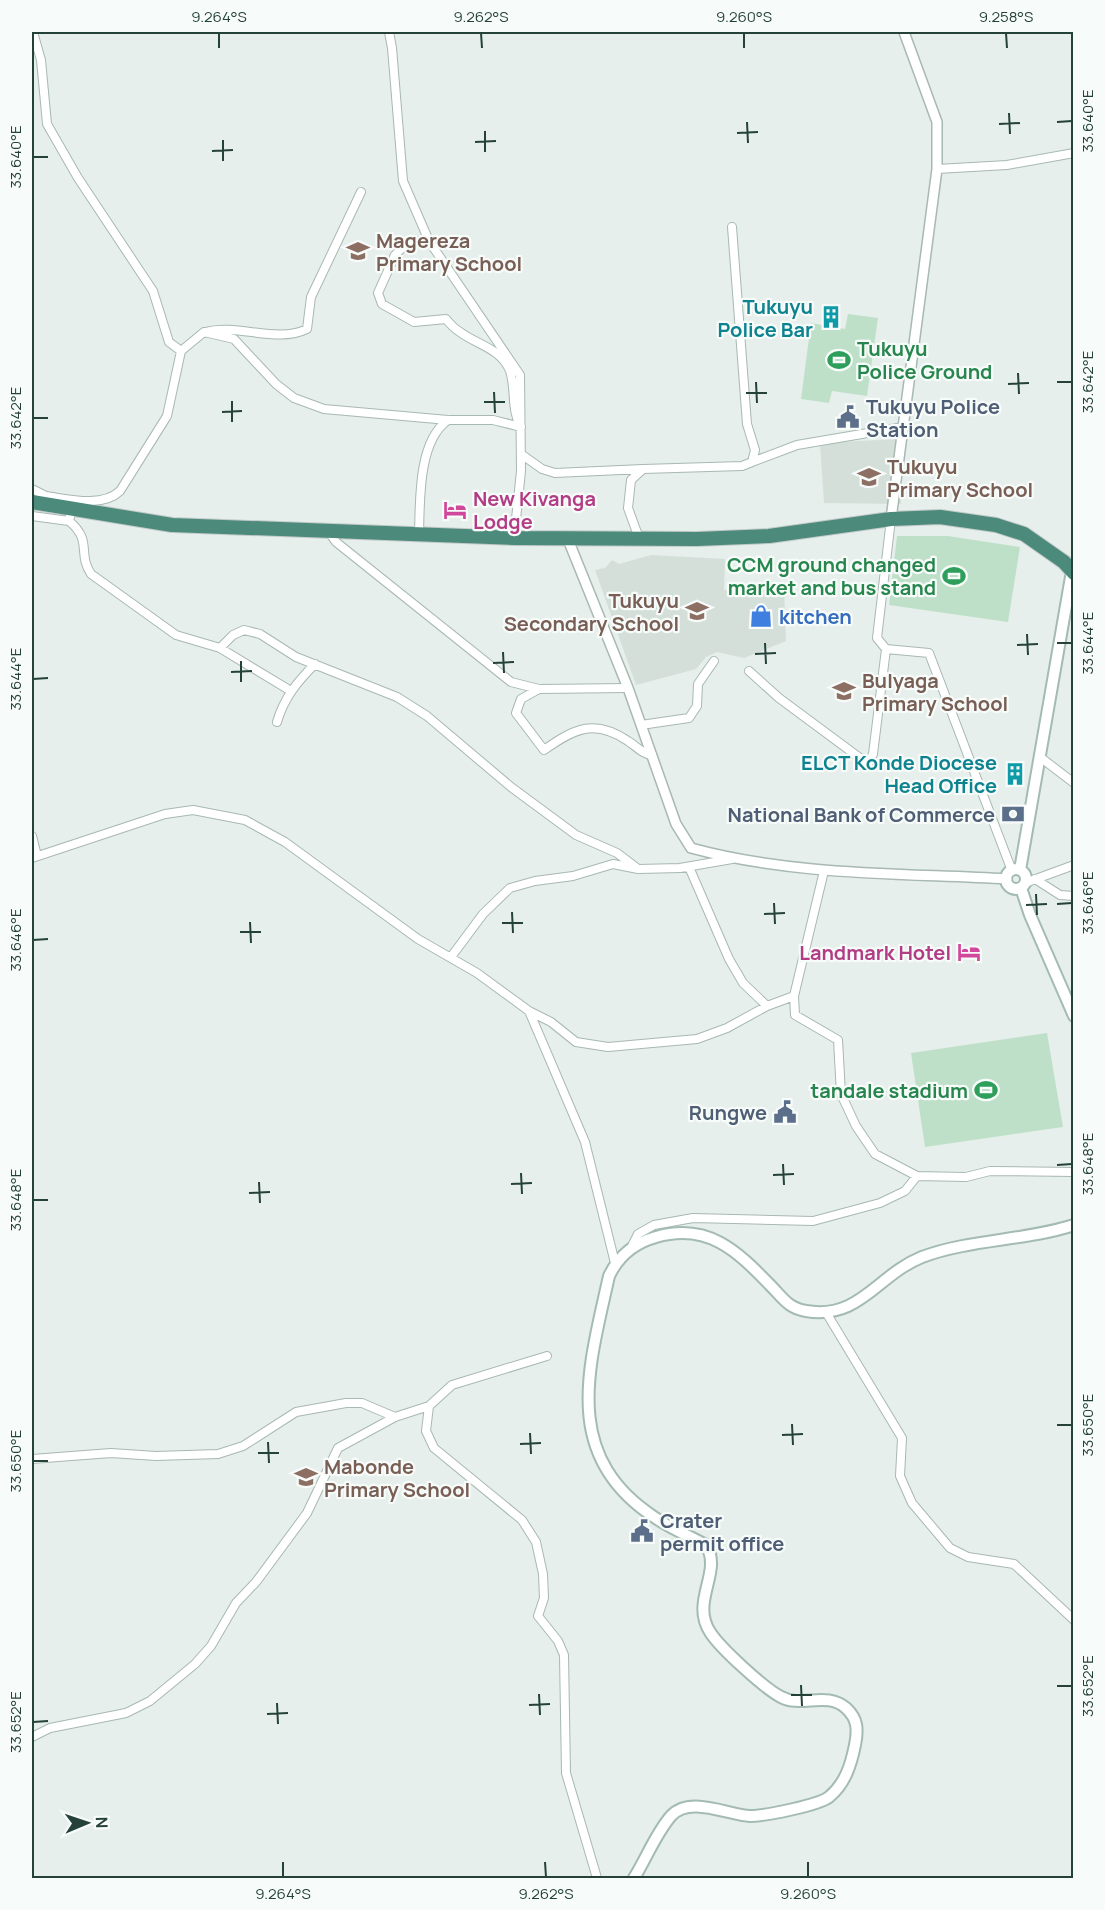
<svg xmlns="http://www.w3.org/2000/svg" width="1105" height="1910" font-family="Manrope,sans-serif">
<rect width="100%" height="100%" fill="#e6efeb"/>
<path fill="#d4dfda" d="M898,439l3,65 -77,-1 -4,-60z
M651,555l74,4 -1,31 60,-1 2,52 -42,17 -27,-6 -11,5 -10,12 -60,16 -41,-115 10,-2 7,-8 7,4z"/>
<path fill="#bfe0c8" d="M848,314l30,4 -11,78 -35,-5 -3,12 -28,-4 10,-76 34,6z
M897,536h51l72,11 -12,75 -119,-17z
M1047,1033l16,94 -138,20 -14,-94z"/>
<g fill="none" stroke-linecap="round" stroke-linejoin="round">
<g stroke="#a8b8b2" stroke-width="10">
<path id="minor" d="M33,32l8,28 6,64 31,54 75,113 16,51 12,9
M389,32l3,16 11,133 26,60 91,134 1,96 -7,67
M937,169l70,-4 67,-12
M429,241h-20l-14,14 -17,38 4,11 32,18 32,-3c4,5 9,10 14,13 17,13 41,16 50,39 6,18 1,38 10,54
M205,332c33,-9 71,12 102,-3l4,-32 50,-105
M521,454l21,15 13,4 88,-4
M752,462l45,-17 106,-18
M32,489l14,7
M43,504l3,-8c22,3 56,12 74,-5l47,-75 14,-65 23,-19 30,7 42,45 18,14 30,11 124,11h45l28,7
M72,509l-3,12c24,20 8,32 22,53l85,61 44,13 71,43
M32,516l37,5
M891,519l-14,119 9,11 43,4 83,218
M328,531l8,11 175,140 28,7 89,-1
M419,534c1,-34 -1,-93 29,-114
M639,538l-11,-30 3,-28 12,-11 99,-3 10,-4 3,-12 -8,-26 -15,-197
M220,648l13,-13 11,-5 16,4 36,23 101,40 30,19 84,71 65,48 41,18 21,16
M749,671l30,27 89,66 5,-10 13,-105
M539,689l-18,10 -5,14 28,37c30,-21 50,-32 84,-9 8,5 14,13 24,14
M277,722c7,-24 20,-40 38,-58
M641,725l48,-7 8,-12 1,-22 16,-23
M1040,757l34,26
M32,836l5,20
M32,858l133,-44 28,-4 52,10 40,22 133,97 59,34 52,38 22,11 25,20 32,5 89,-8 30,-11 40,-22 27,-10
M689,867l40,92 14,24 24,23
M824,871l-30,125 1,19 43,25 3,54 15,32 19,28 42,22 49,1 24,-6 84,1
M1035,879l25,16 14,1
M1025,883l49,-18
M451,957l32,-43 27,-26 25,-7 38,-5 40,-12 25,5 42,-1 52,-9
M529,1011l56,131 30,121
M632,1246l6,-12 16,-9 39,-7 120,3 67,-18 25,-12 12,-15
M827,1314l75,124 -2,38 12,27 38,45 18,9 46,7 60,56
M429,1406l-3,25 8,17 88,72 14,22 7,32 1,24 -6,18 20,25 6,14 2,118 31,105
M32,1459l79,-6 45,3 62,-2 25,-8 53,-34 50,-9h16l33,14
M32,1737l18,-9 76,-15 24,-12 45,-37 16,-18 25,-43 20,-21 51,-69 31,-65 57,-31 34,-11 23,-21 95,-29"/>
</g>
<g stroke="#a8b8b2" stroke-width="12">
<path id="tertiary" d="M891,519l46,-350v-47l-33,-90
M567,537l61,151 48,136 15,24c103,28 211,25 316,31"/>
</g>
<g stroke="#a4bbb3" stroke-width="14">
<path id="secondary" d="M1006 879a10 10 0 1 1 20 0a10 10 0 1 1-20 0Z
M1020,870l52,-299
M1021,888l9,27 44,101
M634,1878c12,-19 22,-45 37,-62 18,-21 57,-1 79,0 15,0 69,-11 79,-19 16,-13 22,-32 26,-52 3,-15 3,-26 -9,-37 -19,-17 -45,0 -65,-11 -17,-9 -61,-49 -71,-65 -20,-31 13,-60 -4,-87 -17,-9 -36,-17 -52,-28 -94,-62 -65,-150 -45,-241 10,-21 25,-33 47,-39 52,-15 81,14 114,48 13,13 18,23 36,26 54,9 71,-36 116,-54 48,-18 103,-16 152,-32"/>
</g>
<g stroke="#c2cac8" stroke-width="16">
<path id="trunk" d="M32,502l140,23 342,13 183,1 72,-3 122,-17 49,-2 56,8 28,9 40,28 10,11"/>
</g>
<use href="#minor" stroke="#fff" stroke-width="8"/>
<use href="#tertiary" stroke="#fff" stroke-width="9"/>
<use href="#secondary" stroke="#fff" stroke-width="10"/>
<use href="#trunk" stroke="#4c8a7c" stroke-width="14"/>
</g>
<path fill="none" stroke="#24423a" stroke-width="2" d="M219,33v15M481,33l1,15M744,33v15M1006,33l1,15M1009,113l1,21M747,122l1,21M1057,122l15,-1M999,124l21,-1M485,131v21M737,133l21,-1M223,140v21M475,142l21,-1M212,151l21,-1M33,157h15M1018,373l1,21M756,382l1,21M1057,382h15M1008,384l21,-1M494,392l1,21M746,393h21M232,401v21M484,402h21M222,412l20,-1M33,418h15M1027,634l1,21M765,643l1,21M1057,643h15M1017,645l21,-1M503,652l1,21M755,654l21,-1M241,661v21M493,663l21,-1M231,672l21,-1M33,679l15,-1M1036,894l1,21M774,903l1,21M1057,904l15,-1M1026,905l21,-1M512,912l1,21M764,914l21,-1M250,922l1,21M502,923h21M240,932h21M33,940l15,-1M783,1164l1,21M1057,1165l15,-1M521,1173l1,21M773,1175l21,-1M259,1182l1,21M511,1184l21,-1M249,1193l21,-1M33,1200h15M792,1424l1,21M1057,1425h15M530,1433l1,21M782,1435l21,-1M268,1442l1,21M520,1444l21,-1M258,1453h21M33,1461h15M801,1685l1,21M1057,1686h15M539,1694l1,21M791,1695h21M277,1703l1,21M529,1705l21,-1M267,1714l21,-1M33,1722l15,-1M283,1862v15M545,1862l1,15M808,1862v15"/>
<defs>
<g id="school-bare" transform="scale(1.8)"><path d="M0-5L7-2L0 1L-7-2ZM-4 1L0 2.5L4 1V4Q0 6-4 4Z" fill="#8d6e63" stroke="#f7fbf9" stroke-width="2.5" paint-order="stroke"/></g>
<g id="building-bare" transform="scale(1.8)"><path d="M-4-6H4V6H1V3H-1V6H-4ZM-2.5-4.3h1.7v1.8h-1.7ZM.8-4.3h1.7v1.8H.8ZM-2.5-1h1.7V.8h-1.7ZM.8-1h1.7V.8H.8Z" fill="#0f9aa8" stroke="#f7fbf9" stroke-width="2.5" paint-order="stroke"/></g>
<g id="stadium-bare" transform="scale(1.8)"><path d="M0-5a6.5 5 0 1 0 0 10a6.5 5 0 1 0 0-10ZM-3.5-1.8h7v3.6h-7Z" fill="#2e9e5b" stroke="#f7fbf9" stroke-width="2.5" paint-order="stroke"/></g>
<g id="civic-bare" transform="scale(1.8)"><path d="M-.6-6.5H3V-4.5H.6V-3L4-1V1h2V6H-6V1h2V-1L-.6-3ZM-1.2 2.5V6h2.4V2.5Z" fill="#5c6f8a" stroke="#f7fbf9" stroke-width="2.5" paint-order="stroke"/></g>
<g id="hotel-bare" transform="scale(1.8)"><path d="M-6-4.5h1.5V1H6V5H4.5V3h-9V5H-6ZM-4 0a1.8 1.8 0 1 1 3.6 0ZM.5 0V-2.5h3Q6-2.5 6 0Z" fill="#d1479c" stroke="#f7fbf9" stroke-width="2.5" paint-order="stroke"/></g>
<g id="shop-bare" transform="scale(1.8)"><path d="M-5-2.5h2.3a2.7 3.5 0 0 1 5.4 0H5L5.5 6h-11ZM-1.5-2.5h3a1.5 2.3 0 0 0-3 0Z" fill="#3f7fe0" stroke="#f7fbf9" stroke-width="2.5" paint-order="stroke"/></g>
<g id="bank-bare" transform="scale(1.8)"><path d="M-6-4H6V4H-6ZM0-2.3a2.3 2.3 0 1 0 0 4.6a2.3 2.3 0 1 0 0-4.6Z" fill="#5c6f8a" stroke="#f7fbf9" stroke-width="2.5" paint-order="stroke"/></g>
</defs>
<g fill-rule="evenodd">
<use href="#school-bare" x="358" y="251"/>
<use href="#building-bare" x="831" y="317"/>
<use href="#stadium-bare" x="839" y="360"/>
<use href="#civic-bare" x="848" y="417"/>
<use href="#school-bare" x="869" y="477"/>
<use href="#hotel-bare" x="455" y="510"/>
<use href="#stadium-bare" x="954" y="576"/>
<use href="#school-bare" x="697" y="611"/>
<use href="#shop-bare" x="761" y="616"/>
<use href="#school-bare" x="844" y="691"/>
<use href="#building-bare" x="1015" y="774"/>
<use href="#bank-bare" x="1013" y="814"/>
<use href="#hotel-bare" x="969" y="952"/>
<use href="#stadium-bare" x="986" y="1090"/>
<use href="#civic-bare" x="785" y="1112"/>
<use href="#school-bare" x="306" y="1477"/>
<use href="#civic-bare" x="642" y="1531"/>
</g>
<g text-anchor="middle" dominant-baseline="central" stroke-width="4.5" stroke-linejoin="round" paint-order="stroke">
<g font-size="20" font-weight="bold" fill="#785e54" stroke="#f7fbf9" text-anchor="start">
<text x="376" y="240">Magereza<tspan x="376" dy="23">Primary School</tspan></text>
<text x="887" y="466">Tukuyu<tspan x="887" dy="23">Primary School</tspan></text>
<text x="679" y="600" text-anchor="end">Tukuyu<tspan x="679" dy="23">Secondary School</tspan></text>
<text x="862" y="680">Bulyaga<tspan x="862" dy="23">Primary School</tspan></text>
<text x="324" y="1466">Mabonde<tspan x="324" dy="23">Primary School</tspan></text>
</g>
<g font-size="20" font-weight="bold" fill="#0d838f" stroke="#f7fbf9" text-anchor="end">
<text x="813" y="306">Tukuyu<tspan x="813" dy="23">Police Bar</tspan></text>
<text x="997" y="762">ELCT Konde Diocese<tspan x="997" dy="23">Head Office</tspan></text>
</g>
<g font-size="20" font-weight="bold" fill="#27864d" stroke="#f7fbf9" text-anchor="end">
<text x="857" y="348" text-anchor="start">Tukuyu<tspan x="857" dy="23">Police Ground</tspan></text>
<text x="936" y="564">CCM ground changed<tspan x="936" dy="23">market and bus stand</tspan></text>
<text x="968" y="1090">tandale stadium</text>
</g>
<g font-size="20" font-weight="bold" fill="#4e5e75" stroke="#f7fbf9" text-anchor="start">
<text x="866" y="406">Tukuyu Police<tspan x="866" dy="23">Station</tspan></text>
<text x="995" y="814" text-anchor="end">National Bank of Commerce</text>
<text x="767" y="1112" text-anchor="end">Rungwe</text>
<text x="660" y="1520">Crater<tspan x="660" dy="23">permit office</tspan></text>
</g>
<g font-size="20" font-weight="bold" fill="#b23c85" stroke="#f7fbf9" text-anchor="start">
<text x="473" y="498">New Kivanga<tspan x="473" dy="23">Lodge</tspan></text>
<text x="951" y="952" text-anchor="end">Landmark Hotel</text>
</g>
<g font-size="20" font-weight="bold" fill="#366cbe" stroke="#f7fbf9" text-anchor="start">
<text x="779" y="616">kitchen</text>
</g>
</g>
<rect width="1105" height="1910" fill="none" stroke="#f7fbf9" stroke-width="66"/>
<g transform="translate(87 1823) rotate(88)" stroke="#f7fbf9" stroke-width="4.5" paint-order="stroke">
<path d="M0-4.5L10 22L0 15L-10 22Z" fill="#24423a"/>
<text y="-9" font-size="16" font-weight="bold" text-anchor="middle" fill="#24423a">N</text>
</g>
<rect x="33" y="33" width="1039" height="1844" fill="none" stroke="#24423a" stroke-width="2"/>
<g font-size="15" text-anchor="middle" fill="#24423a">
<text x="219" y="22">9.264°S</text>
<text x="481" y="22">9.262°S</text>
<text x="744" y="22">9.260°S</text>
<text x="1006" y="22">9.258°S</text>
<text transform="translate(1088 121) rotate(-90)" y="5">33.640°E</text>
<text transform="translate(16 157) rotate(-90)" y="5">33.640°E</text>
<text transform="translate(1088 382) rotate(-90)" y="5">33.642°E</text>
<text transform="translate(16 418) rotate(-90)" y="5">33.642°E</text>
<text transform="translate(1088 643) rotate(-90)" y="5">33.644°E</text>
<text transform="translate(16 679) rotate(-90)" y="5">33.644°E</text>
<text transform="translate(1088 903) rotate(-90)" y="5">33.646°E</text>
<text transform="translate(16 940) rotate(-90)" y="5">33.646°E</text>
<text transform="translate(1088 1164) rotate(-90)" y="5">33.648°E</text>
<text transform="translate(16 1200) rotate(-90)" y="5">33.648°E</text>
<text transform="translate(1088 1425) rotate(-90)" y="5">33.650°E</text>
<text transform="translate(16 1461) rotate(-90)" y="5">33.650°E</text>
<text transform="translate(1088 1686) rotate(-90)" y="5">33.652°E</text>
<text transform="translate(16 1722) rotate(-90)" y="5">33.652°E</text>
<text x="283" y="1899">9.264°S</text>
<text x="546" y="1899">9.262°S</text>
<text x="808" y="1899">9.260°S</text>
</g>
</svg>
